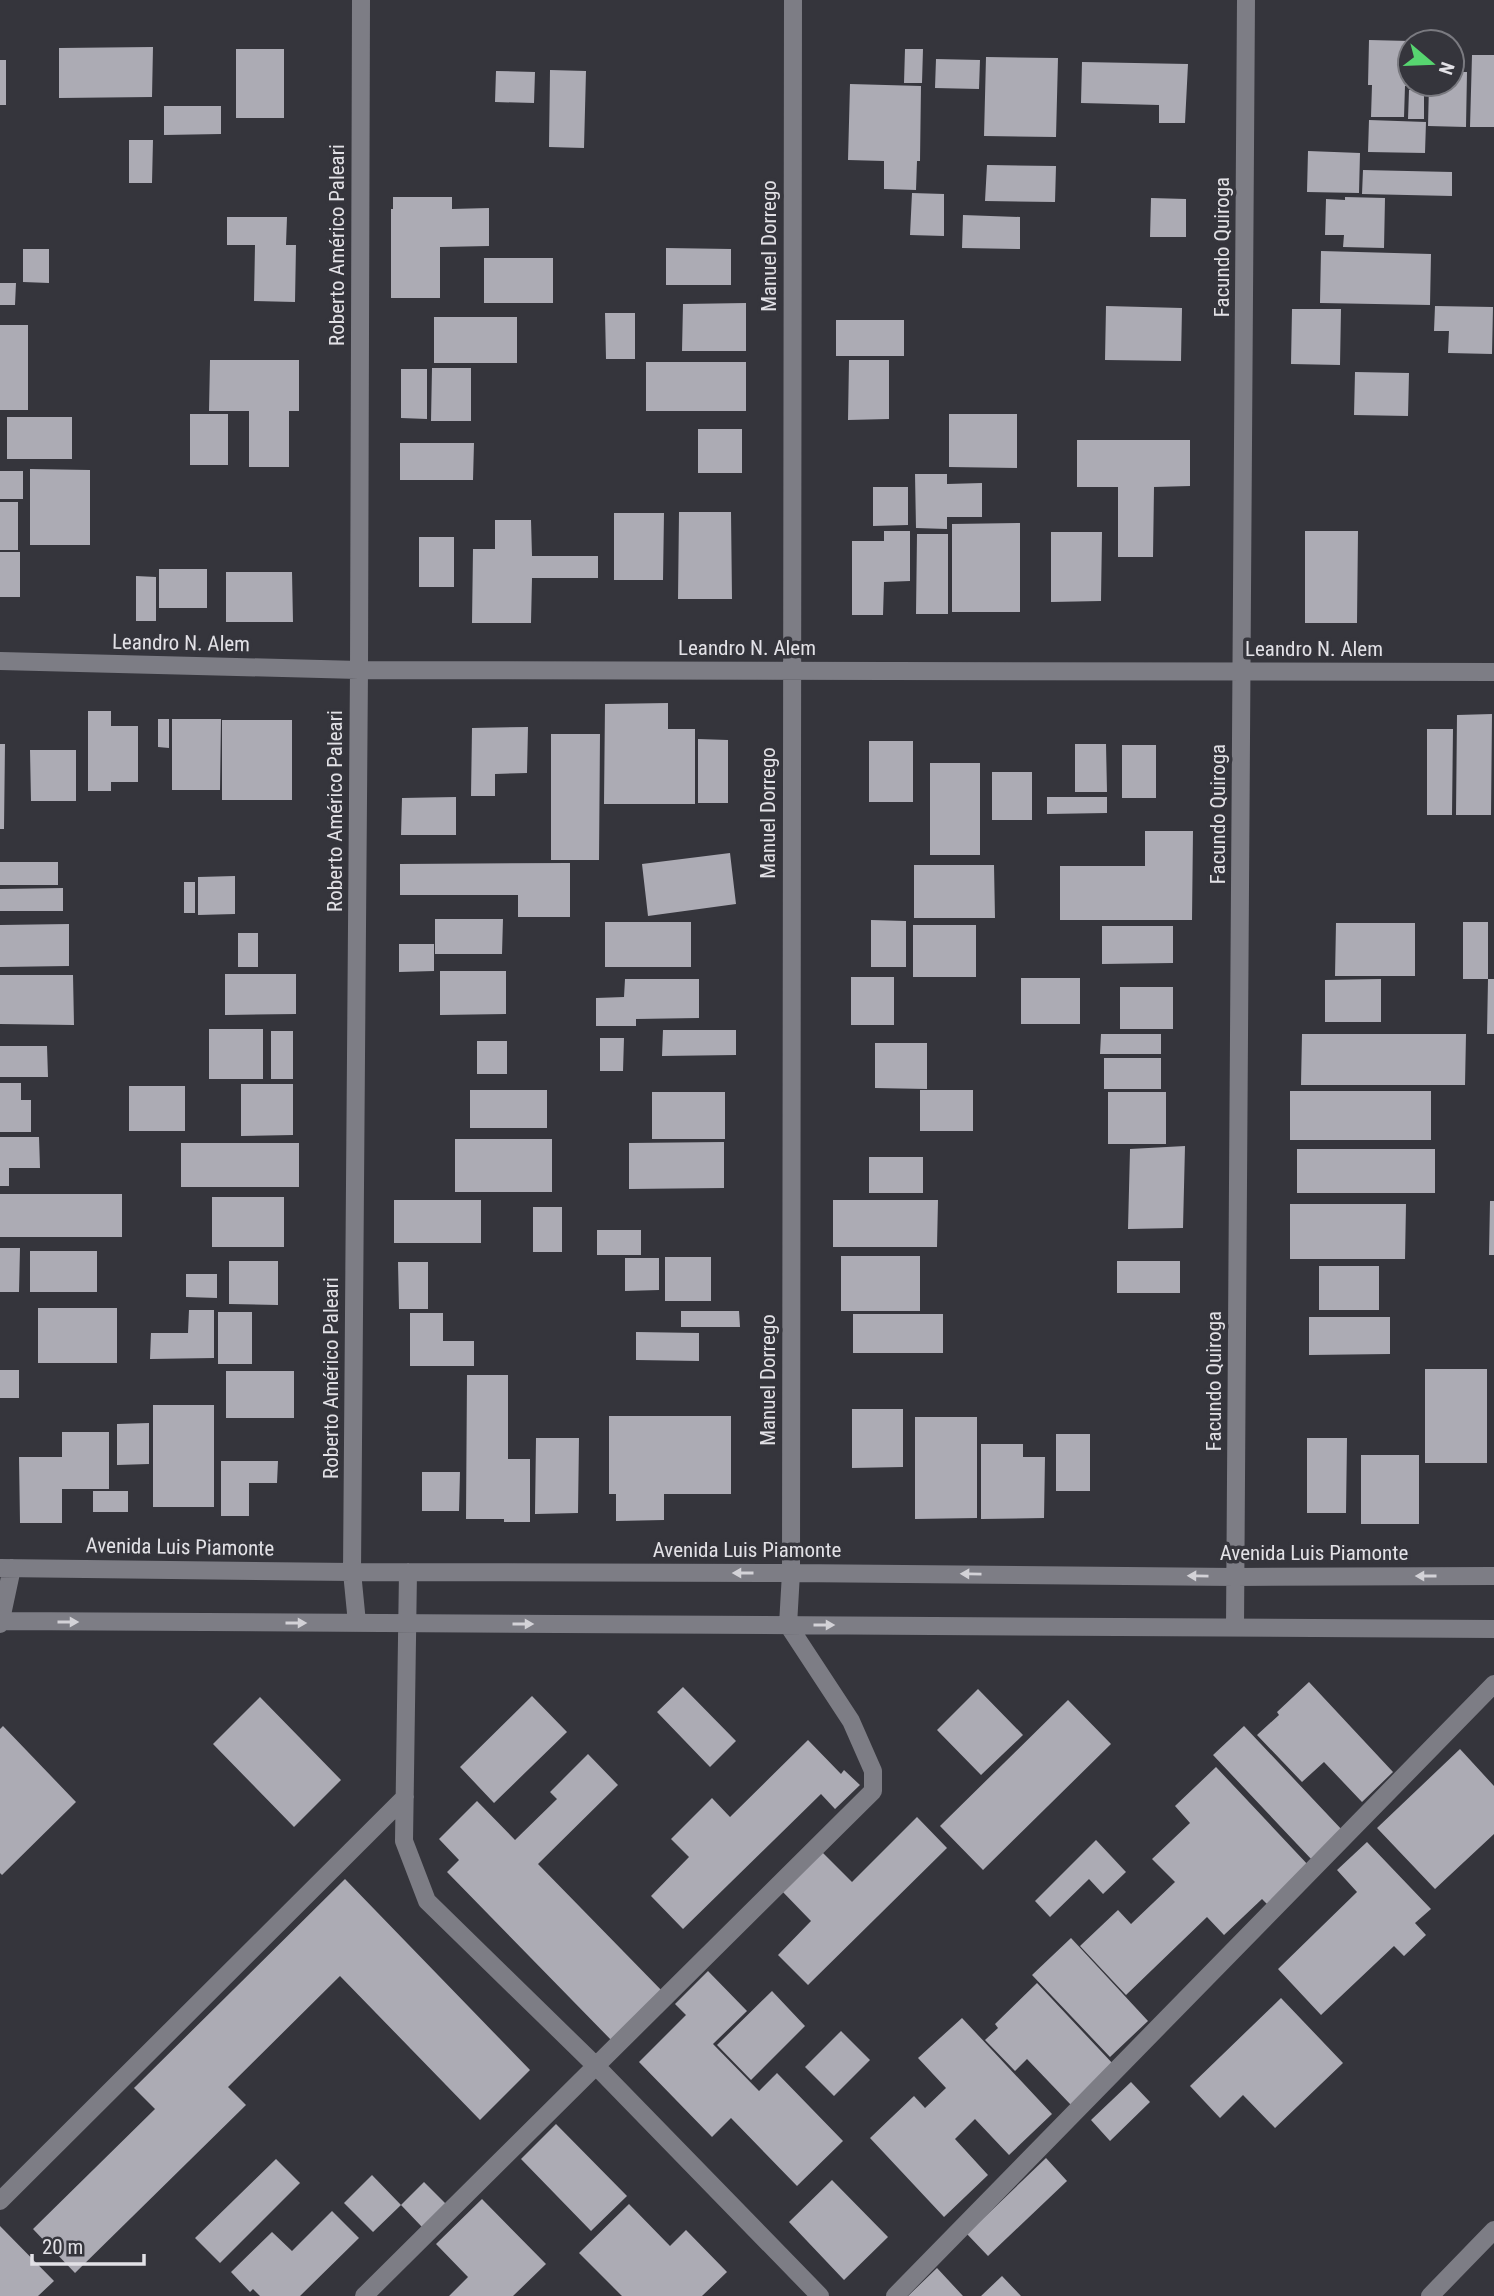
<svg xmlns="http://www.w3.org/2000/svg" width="1494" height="2296" font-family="'Roboto Condensed',sans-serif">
<rect width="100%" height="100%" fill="#35353c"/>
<path fill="#acabb4" d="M1369,40l41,1v45h-5l-1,31h-33l1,-32h-4z
M153,47l-1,50 -93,1v-50z
M236,49h48v69h-48z
M905,49h18l-1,34h-18z
M1472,55h22v72h-24z
M986,57l72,1 -2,79 -72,-1z
M936,59l44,1 -1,29 -44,-1z
M0,60h6v45h-6z
M1082,62l106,2 -3,59h-26v-18l-78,-2z
M550,70l36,1 -2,77 -35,-1z
M496,71l39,1 -1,31 -39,-1z
M1452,72h15l-1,55 -38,-1 1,-42h23z
M850,84l71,2 -1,75h-3l-1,29 -32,-1v-28l-36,-1z
M1424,89v30h-16l1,-29z
M164,106h57v28l-57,1z
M1369,120l57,2 -1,31 -57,-1z
M129,140h24l-1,43h-23z
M1308,151l52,2 -1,40 -52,-1z
M987,165l69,1 -1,36 -70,-1z
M1363,170l89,2v24l-90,-2z
M912,193l32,1v42l-34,-1z
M393,197h59v12l37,-1v38l-49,1v51h-49v-89h2z
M1345,197l40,1 -1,50 -41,-1 1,-12h-19l1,-36 19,1z
M1151,198l35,1v38h-36z
M963,215l57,2v32l-58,-1z
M227,217h60l-1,28h10l-1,57 -41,-1 1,-56h-28z
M666,248l65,1v36h-65z
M23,249h26v34l-26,-1z
M1321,251l110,3 -1,51 -110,-2z
M484,258h69v45h-69z
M0,283h16l-1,22h-15z
M746,303v48h-64l1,-47z
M1106,306l76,2 -1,53 -76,-1z
M1435,306l58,1 -1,47 -44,-1 1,-22h-15z
M1292,309h49l-1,56 -49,-1z
M605,313h30v46h-29z
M434,317h83v46h-83z
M836,320h68v36h-68z
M0,325h28v85h-28z
M210,360h89v51h-10v56h-40v-56h-40z
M849,360h40v59l-41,1z
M646,362h100v49h-100z
M432,368h39v53h-40z
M401,369h26v50l-26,-1z
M1355,372l54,1 -1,43 -54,-1z
M190,414h38v51h-38z
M949,414h68v54l-68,-1z
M7,417h65v42h-65z
M698,429h44v44h-44z
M1077,440h113v46l-36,1 -1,70h-35v-70h-41z
M400,443h74l-1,37h-73z
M30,469l60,1v75h-60z
M0,471h23v28h-23z
M915,474h32v10l35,-1v34h-35v12l-31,-1z
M873,487h35v38l-35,1z
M0,502h18v48h-18z
M679,512h52l1,87h-54z
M614,513h50l-1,67h-49z
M495,520h36l1,36h66v22h-66l-1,45h-59l1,-74h22z
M1020,523v89h-68v-88z
M884,531h26v50l-26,1 -1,33h-31v-74h32z
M1305,531h53l-1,92h-52z
M1051,532h51l-1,69 -50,1z
M917,534h31v80h-32z
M419,537h35v50h-35z
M0,552h20v45h-20z
M159,569h48v39h-48z
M226,572h66l1,50h-67z
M136,576l20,1v44h-20z
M668,703v26h27v75h-91l1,-100z
M88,711h23v15h27v56h-27v9h-23z
M1492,714l-1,101h-35l1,-100z
M158,719h11v29l-11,-1z
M172,719h49l-1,71h-48z
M222,720h70v80h-70z
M528,727l-1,46 -32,1v22h-24l1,-68z
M1427,729h26l-1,86h-25z
M551,734h49l-1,126h-48z
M698,739l30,1v63h-30z
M869,741h44v61h-44z
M0,744h5l-1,85h-4z
M1075,744h31l1,48h-32z
M1122,745h34v53h-34z
M30,750h46v51h-45z
M930,763h50v92h-50z
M992,772h40v48h-40z
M456,797v38h-55l1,-37z
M1047,797h60v16l-60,1z
M1145,831h48l-1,89h-132v-54h85z
M730,853l6,51 -88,12 -6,-52z
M0,862h58v23h-58z
M570,863v54h-52v-22h-118v-31z
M914,865h80l1,53h-81z
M235,876v38l-37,1v-38z
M184,882h11v31h-11z
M63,888v23h-63v-22z
M435,919h68l-1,35h-67z
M871,920l35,1v46h-35z
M605,922h86v45h-86z
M1463,922h25v57h-25z
M1336,923h79v53h-80z
M69,924v42l-69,1v-42z
M913,925h63v52h-63z
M1102,926h71v37l-71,1z
M238,933h20v34h-20z
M399,944h35v27l-35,1z
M440,971h66v43l-66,1z
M225,974h71v40l-71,1z
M0,975h73l1,50 -74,-1z
M851,977h43v48h-43z
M1021,978h59v46h-59z
M625,979h74v39l-63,1v7h-40v-28l28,-1z
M1381,979v43h-56v-42z
M1488,979h6v55h-7z
M1120,987h53v42h-53z
M209,1029h54v50h-54z
M663,1030h73v25l-74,1z
M271,1031h22v48h-22z
M1101,1034h60v20h-61z
M1302,1034h164l-1,51h-164z
M600,1038h24l-1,33h-23z
M477,1041h30v33h-30z
M875,1043h52v46l-52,-1z
M0,1046h47l1,31h-48z
M1104,1058h57v31h-57z
M0,1083h21v17h10v32h-31z
M241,1084h52v51l-52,1z
M129,1086h56v45h-56z
M470,1090h77v38h-77z
M920,1090h53v41h-53z
M1290,1091h141v49h-141z
M652,1092h73v47h-73z
M1108,1092h58v52h-58z
M0,1137h39l1,31h-31v18h-9z
M455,1139h97v53h-97z
M724,1142v46l-95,1v-46z
M181,1143h118v44h-118z
M1185,1146l-2,82 -55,1 2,-80z
M1297,1149h138v44h-138z
M869,1157h54v36h-54z
M0,1194h122v43h-122z
M212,1197h72v50h-72z
M394,1200h87v43h-87z
M833,1200h105l-1,47h-104z
M1490,1201h4v54h-5z
M1290,1204h116l-1,55h-115z
M533,1207h29v45h-29z
M597,1230h44v25h-44z
M0,1248h20l-1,44h-19z
M30,1251h67v41h-67z
M841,1256h79v55h-79z
M665,1257h46v44h-46z
M625,1258h34v32l-34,1z
M229,1261h49v44l-49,-1z
M1117,1261h63v32h-63z
M398,1262h30v47h-29z
M1319,1266h60v44h-60z
M186,1274h31v24l-31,-1z
M38,1308h79v55h-79z
M189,1310h25v48l-64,1 1,-26h37z
M681,1311h58l1,16h-59z
M218,1312h34v52h-34z
M410,1313h33v28h31v25h-64z
M853,1314h90v39h-90z
M1309,1317h81v37l-81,1z
M636,1332l63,1v28l-63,-1z
M1425,1369h62v94h-62z
M0,1370h19v28h-19z
M226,1371h68v47h-68z
M467,1375h41v84h22v63h-26v-3h-38z
M153,1405h61v102h-61z
M852,1409h51v58l-51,1z
M609,1416h122v78h-67v26l-48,1v-27h-7z
M915,1417h62v101l-62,1z
M149,1423v41l-32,1v-41z
M62,1432h47v57h-47v34h-42l-1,-66h43z
M1056,1434h34v57h-34z
M536,1438h43l-1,75 -43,1z
M1307,1438h40l-1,75h-39z
M981,1444h42v13h22l-1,61 -63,1z
M1361,1455h58v69h-58z
M221,1461h57l-1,22h-28v33h-28z
M422,1472h38l-1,39h-37z
M93,1491h35v21h-35z
M1309,1682l84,90 -31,30 -38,-40 -22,20 -45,-47 22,-20 -2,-3z
M683,1687l53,54 -26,26 -53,-55z
M978,1689l45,46 -42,40 -44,-45z
M532,1696l35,36 -73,71 -34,-36z
M260,1697l81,83 -47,47 -81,-83z
M1068,1700l43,44 -128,126 -43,-44z
M3,1726l73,76 -74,73 -2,-2v-144z
M1244,1726l100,106 -31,29 -100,-106z
M808,1740l33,34 3,-4 16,15 -25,24 -14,-15 -138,135 -32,-33 38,-39 -18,-18 41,-41 18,19z
M1460,1749l34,37v48l-59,55 -58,-61z
M588,1754l30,31 -80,79 127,130 -50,50 -168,-172 12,-12 -20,-21 38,-38 38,39 42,-41 -7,-7z
M1216,1767l94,100 -41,39 -7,-7 -38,36 -17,-18 -81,78 -46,-49 38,-36 13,14 44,-42 -23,-23 38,-36 -15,-17z
M917,1817l30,31 -139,137 -30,-30 33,-34 -31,-32 40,-39 32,32z
M1096,1840l30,32 -23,22 -14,-15 -39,38 -15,-16z
M1367,1842l64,67 -16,14 11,12 -22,21 -10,-10 -73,69 -43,-46 79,-77 -20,-22z
M345,1879l185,191 -50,50 -140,-144 -112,111 18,18 -171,168 -42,-44 122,-120 -21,-21z
M1071,1938l77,83 -38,36 -78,-82z
M708,1971l39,40 -34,33 46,47 18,-18 66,68 -46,45 -66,-68 -19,19 -73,-75 47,-47 -11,-11z
M1037,1983l77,82 -43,40 -44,-46 -12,12 -30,-31 13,-12 -3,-4z
M772,1991l33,35 -54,54 -34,-35z
M1281,1998l62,65 -68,65 -32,-33 -23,23 -30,-32z
M962,2018l90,96 -43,41 -34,-36 -20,20 33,36 -44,42 -74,-79 44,-42 11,12 21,-20 -28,-30z
M841,2031l29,29 -36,36 -29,-29z
M1131,2082l19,20 -40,39 -19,-21z
M556,2124l71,72 -36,35 -70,-72z
M1046,2158l21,23 -79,75 -21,-22z
M276,2159l24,24 -80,80 -25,-25z
M372,2175l29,30 -28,27 -29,-29z
M832,2180l56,57 -44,43 -55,-58z
M424,2182l22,22 -24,23 -21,-22z
M482,2199l64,65 -33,32h-64l19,-19 -32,-33z
M629,2204l41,42 16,-16 41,42 -25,24h-80l-43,-43z
M332,2211l27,27 -59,58h-40l-7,-7 -3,3 -19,-20 41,-40 20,19z
M0,2226l54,55 -16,15h-38z
M937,2268l26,28h-55z
M1002,2276l19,20h-40z"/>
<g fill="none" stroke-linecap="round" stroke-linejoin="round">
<path stroke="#7d7d85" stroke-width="18" d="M0,661l359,9 1135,2
M0,1568l352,4 439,1 444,4 259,-1
M408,1572l-4,269 23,60 170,166 223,229
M0,1621l1494,8
M357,1623l-5,-51 7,-902 2,-670
M0,1624l12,-56
M1235,1627l11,-1627
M0,2201l405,-404
M364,2296l509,-505v-20l-22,-50 -63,-96 3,-52 2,-1573
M895,2296l599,-612
M1430,2296l64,-66"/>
</g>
<defs><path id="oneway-solid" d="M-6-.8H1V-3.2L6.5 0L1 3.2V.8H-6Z" transform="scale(1.75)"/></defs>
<g fill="#d3d2d7">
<use href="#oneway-solid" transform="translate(743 1573) rotate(-180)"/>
<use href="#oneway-solid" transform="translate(971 1574) rotate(-179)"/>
<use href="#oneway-solid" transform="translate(1198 1576) rotate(-179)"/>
<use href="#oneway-solid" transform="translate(1426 1576) rotate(180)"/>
<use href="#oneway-solid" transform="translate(68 1622)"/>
<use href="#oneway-solid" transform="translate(296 1623)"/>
<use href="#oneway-solid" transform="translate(523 1624)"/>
<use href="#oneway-solid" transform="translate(824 1625)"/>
</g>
<g text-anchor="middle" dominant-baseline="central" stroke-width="7" stroke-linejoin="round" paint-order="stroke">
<g font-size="21" fill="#e2e1e6" stroke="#35353c">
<text transform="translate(337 245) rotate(-90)">Roberto Américo Paleari</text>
<text transform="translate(769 246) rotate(-90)">Manuel Dorrego</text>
<text transform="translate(1222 247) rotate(-90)">Facundo Quiroga</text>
<text transform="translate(181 643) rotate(1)">Leandro N. Alem</text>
<text x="747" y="648">Leandro N. Alem</text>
<text x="1314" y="649">Leandro N. Alem</text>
<text transform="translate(335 811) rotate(-90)">Roberto Américo Paleari</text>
<text transform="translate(768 813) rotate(-90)">Manuel Dorrego</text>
<text transform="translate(1218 814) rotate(-90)">Facundo Quiroga</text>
<text transform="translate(331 1378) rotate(-90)">Roberto Américo Paleari</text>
<text transform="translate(768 1380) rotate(-90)">Manuel Dorrego</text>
<text transform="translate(1214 1381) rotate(-90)">Facundo Quiroga</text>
<text transform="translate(180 1547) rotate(1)">Avenida Luis Piamonte</text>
<text x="747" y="1550">Avenida Luis Piamonte</text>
<text x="1314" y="1553">Avenida Luis Piamonte</text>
</g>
</g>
<g transform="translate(1431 63) rotate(109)"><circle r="33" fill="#35353c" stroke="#7a7a80" stroke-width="2"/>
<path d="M0-5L12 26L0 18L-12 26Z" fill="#57d570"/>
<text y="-10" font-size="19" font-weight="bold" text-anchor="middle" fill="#e2e1e6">N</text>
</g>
<path d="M32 2254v10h112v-10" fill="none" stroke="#e2e1e6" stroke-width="3.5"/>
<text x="42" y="2254" font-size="21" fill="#e2e1e6" stroke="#35353c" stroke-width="5" paint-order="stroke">20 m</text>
</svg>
